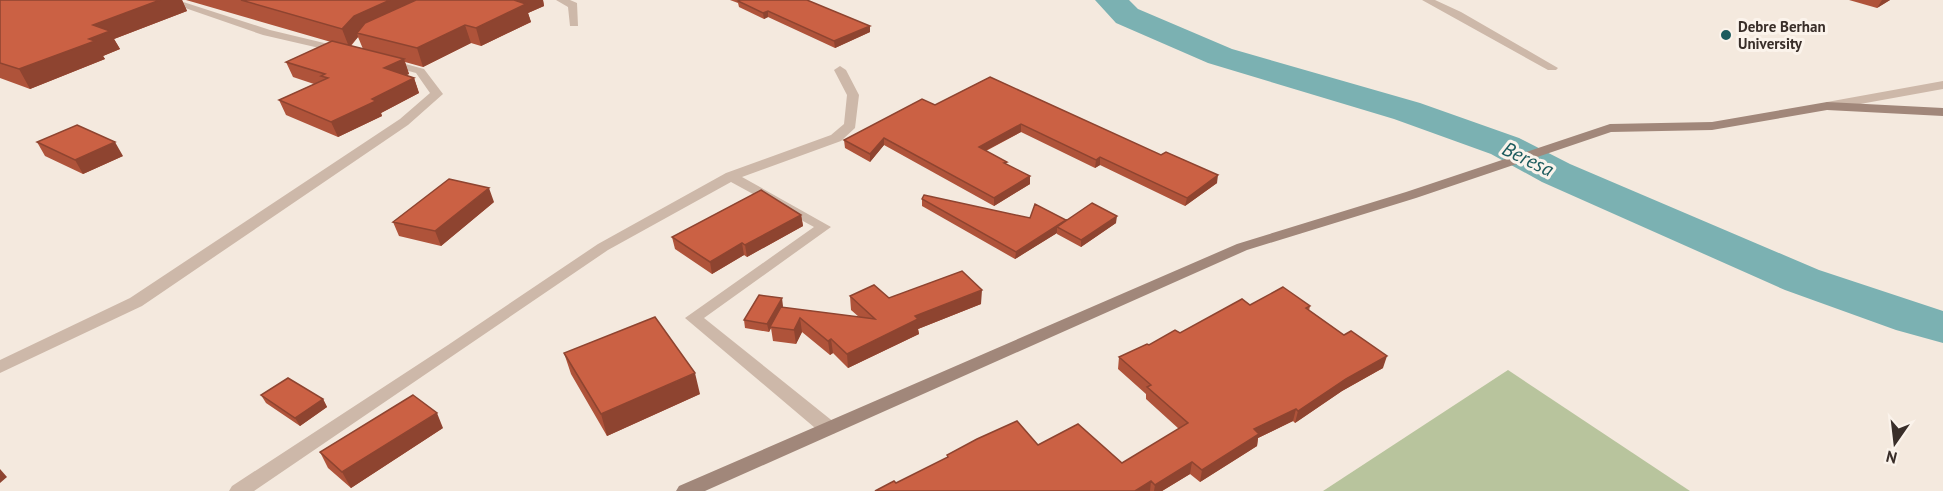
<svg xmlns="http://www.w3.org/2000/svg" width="1943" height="491" font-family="'PT Sans',sans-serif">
<rect width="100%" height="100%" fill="#f4e9de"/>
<path fill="#b8c49d" d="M1508,370l182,121h-367z"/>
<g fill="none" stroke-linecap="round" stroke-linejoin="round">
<path fill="#7bb1b2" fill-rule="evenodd" d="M1095,0h34l9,9 94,40 188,54 99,35 51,26 249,106 124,41v32l-47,-13 -111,-40 -243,-108 -51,-28 -97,-35 -186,-56 -92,-40z"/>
<path fill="#cdb8a9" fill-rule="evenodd" d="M162,0h15l93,30 75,18 2,2 -6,3 -78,-18z
M556,0h14l7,3 1,23h-8l-2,-19z
M1422,0h13l26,12 97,56 -2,2h-8z
M387,59l37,10 19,25 -35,31 -266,181 -142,67v-13l130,-62 270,-179 30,-26 -14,-20 -33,-9 -2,-2z
M840,66l6,4 13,25 -4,33 -14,13 -99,36 89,50 -127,91 131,105 2,5 -2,5 -7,2 -7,-2 -136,-115 129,-91 -83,-45 -123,68 -354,241h-25l3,-5 216,-141 150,-101 128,-71 105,-38 13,-11 3,-29 -13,-25z
M1943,81v8l-116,21 -6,-4 6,-4z"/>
<path fill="#a1877a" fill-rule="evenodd" d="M1827,102l116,6v8l-116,-6 -115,20 -101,2 -195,66 -169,52 -542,241h-29l3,-5 558,-242 169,-52 204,-68 102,-2z"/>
</g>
<path fill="#af533a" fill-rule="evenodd" d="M0,0h182l5,11 -73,28 6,10 -17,7 2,3 -75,30 -30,-11z
M186,0h357l1,6 -16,7 3,9 -50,24 -10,-3 -48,24 -18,-5 4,12 -3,1 8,3 5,15 -38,20 1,3 -44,21 -52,-22 -7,-15 35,-16 -21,-7 -7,-15 45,-20zM358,37l5,12 -12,-3z
M730,0h77l63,32 -35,16 -67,-31 -4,2 -25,-12 -1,-4z
M1849,0h41l-13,8z
M990,77l227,106 -32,23 -85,-41 -5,3 -74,-36 -35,19 21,14 23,11v8l-36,22 -110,-61 -14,17 -25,-14 -1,-8 91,-35z
M37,142l86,14 -40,18 -38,-18z
M922,199l108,19 36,3 50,2 -35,24 -24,-13v-1l-42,26 -93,-53z
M494,202l-53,44 -42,-10 -6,-14z
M801,215l2,11 -56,31 -3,-2 -32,19 -37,-25 -3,-12z
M850,296l39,2 92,6 -63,25 1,5 -71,34 -15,-15 -3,2 -28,-23 -6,12 -23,-3 -2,-13 -2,4 -24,-4 -1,-8 39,-14v2l76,9 -8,-7z
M1250,305l60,1 -1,5 74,57 -41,23 -47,32 -2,-2 -35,17 -1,8 -57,36 -10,-8 -28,17h-287l21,-8 51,-25v-3l91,-10 84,18 57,-34 -33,-30v-5l-28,-25 1,-12z
M564,353l136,41 -93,42 -36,-62z
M261,395l62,4 4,8 -27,19 -34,-23z
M443,428l-92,60 -23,-20 -8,-16z"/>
<path fill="#8e4430" d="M160,0h22l5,11 -73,28 6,10 -17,7 2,3 -75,30 -11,-20 70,-30 4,-14z
M390,0h46l-79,33 1,4 -9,10 -7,-18 12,-13z
M514,0h29l1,6 -16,7 3,9 -50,24 -5,-18z
M1882,0h8l-13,8z
M768,11v6l-4,2 -1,-6z
M465,25l6,18 -48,24 -6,-19z
M870,26v6l-35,16 -1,-7z
M404,59l5,15 -20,9 -5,-15z
M414,78l5,15 -38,20 1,3 -44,21 -7,-15 41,-23z
M1021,124v8l-42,22v-7z
M884,138v7l-14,17v-8z
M115,142l8,14 -40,18 -8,-14z
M1100,157v8l-5,3 1,-8z
M1218,175l-1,8 -32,23 2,-8z
M1030,176v8l-36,22v-8z
M489,188l5,14 -53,44 -6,-15z
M801,215l2,11 -56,31 -2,-12z
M1117,216l-1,7 -35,24v-7z
M1066,220l-1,7h-8v6l-42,26 1,-7z
M742,243l2,12 -32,19 -2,-12z
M982,290l-1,14 -63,25 1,5 -71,34 -1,-14 68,-38z
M782,298l1,8 -11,21h-2l1,1 -2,4 -2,-8z
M800,318l2,14 -6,12 -2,-14z
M831,339l2,14 -3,2 -2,-14z
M1387,356l-4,12 -41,23 -47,32 3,-12 48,-32z
M695,373l5,21 -93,42 -6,-22z
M323,399l4,8 -27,19 -5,-8z
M1296,409l-3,12 -35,17 -1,8 -57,36 2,-12 52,-41z
M437,413l6,15 -92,60 -9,-16z
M1192,462l-2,12 -28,17h-8l1,-6z
M0,469l7,8 -7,6z
M1151,481l-1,10h-15z"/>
<path fill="#cb6144" stroke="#8e4430" stroke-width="1.5" d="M0,0h160l-67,25 17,6 -21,8 6,2 -76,28 -19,-6z
M241,0h149l-36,16 -12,13z
M416,0h98l12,4 -50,24 -11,-3 -48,23 -60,-15 8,-10z
M740,0h67l63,26 -36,15 -66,-30 -5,2 -25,-12z
M332,41l72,18 -20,9 30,10 -42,21 4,2 -45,21 -52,-22 49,-22 -7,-2 4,-2 -39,-12z
M990,77l171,78 5,-3 52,23 -31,23 -87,-41 -4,3 -75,-36 -42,23 28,15 -3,1 26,13 -36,22 -110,-60 -14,16 -26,-14 78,-41 13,6z
M77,125l38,17 -40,18 -38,-18z
M449,179l40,9 -54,43 -42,-9z
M761,190l40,25 -56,30 -3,-2 -32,19 -38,-25z
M924,195l106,23 5,-14 31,16 -50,32 -94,-53z
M1092,203l25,13 -36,24 -24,-13z
M962,271l20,19 -67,26 3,3 -71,35 -16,-15 -3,2 -28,-23 -6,12 -24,-3 11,-20 94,12 -25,-23 24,-11 15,13z
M1283,287l27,19 -4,2 38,27 7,-4 36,25 -41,23 -48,32 -2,-2 -42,20 5,5 -57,36 -10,-8 -37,23 -4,-4 -16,10h-260l19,-10 2,2 52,-26 -1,-2 30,-16 40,-18 21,24 40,-21 44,39 66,-40 -41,-36 4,-2 -32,-28 28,-13 2,1 26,-15 5,3 62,-34 8,6z
M759,295l23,3 -15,26 -23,-4z
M655,317l40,56 -94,41 -37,-61z
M288,378l35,21 -28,19 -34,-23z
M413,395l24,18 -95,59 -22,-20z"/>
<circle fill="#1c5b5d" stroke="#fbf3eb" stroke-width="2" cx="1726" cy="35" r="6"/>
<g text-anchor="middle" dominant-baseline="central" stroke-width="6" stroke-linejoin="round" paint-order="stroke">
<g font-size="15" font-weight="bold" fill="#392e29" stroke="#fbf3eb" text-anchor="start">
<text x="1738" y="26">Debre Berhan<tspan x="1738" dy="17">University</tspan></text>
</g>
<g font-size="20" font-style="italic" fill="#1c5b5d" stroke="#fbf3eb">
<text transform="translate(1528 159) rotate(26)">Beresa</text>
</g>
</g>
<g transform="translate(1895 443) rotate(194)" stroke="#fbf3eb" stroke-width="4.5" paint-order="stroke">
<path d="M0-4.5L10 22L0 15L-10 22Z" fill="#392e29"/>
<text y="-9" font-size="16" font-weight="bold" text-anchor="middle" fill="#392e29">N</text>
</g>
</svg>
